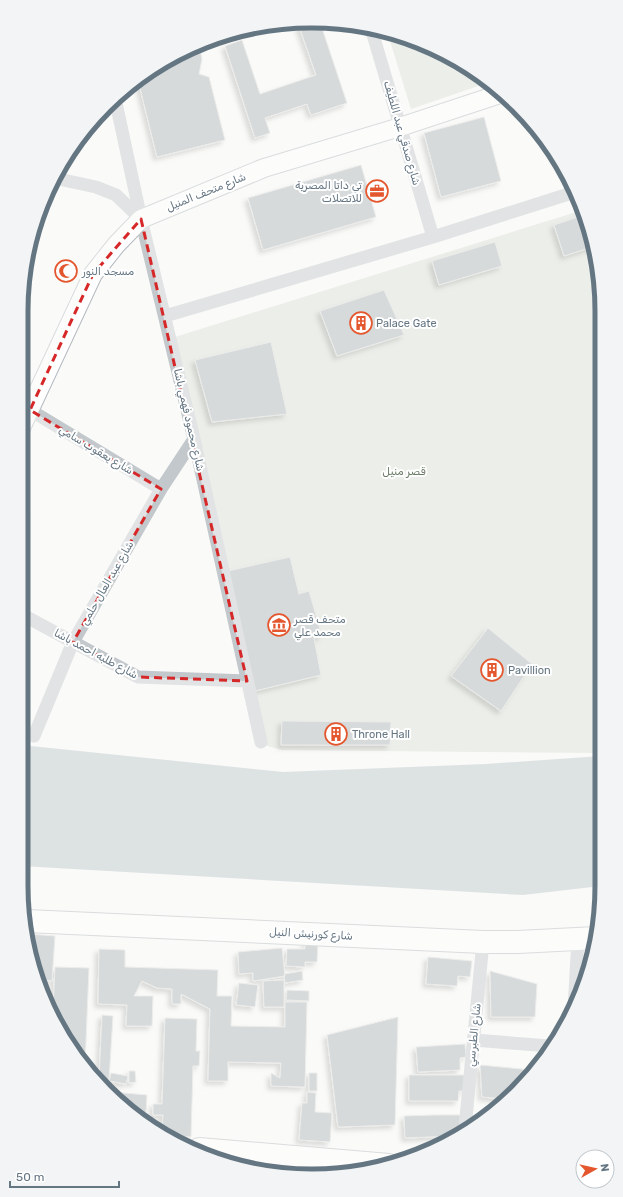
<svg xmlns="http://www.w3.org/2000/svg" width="623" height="1197" font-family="Rubik,'Noto Sans Arabic',sans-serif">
<defs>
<filter id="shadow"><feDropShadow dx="-3.5" dy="3.5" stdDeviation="2" flood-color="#0004"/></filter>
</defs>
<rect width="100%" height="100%" fill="#fafaf8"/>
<path fill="#dadfd7" d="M387,31l53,20 47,32 -76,26z
M583,210l16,63 2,480 -319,-3 -18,-5 -89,-408z"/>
<path fill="#bbc7cb" d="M21,745l262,27 203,-8 115,-8v130l-78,9 -502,-29z"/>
<path fill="#aab3b9" stroke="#dcdcda" filter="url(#shadow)" d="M320,22l27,81 -36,12 -4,-11 -42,14 5,15 -15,5 -30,-92 17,-6 18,54 56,-19 -18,-52z
M199,45l3,14 -3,15 10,3 16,63 -68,17 -19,-77 28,-20z
M484,117l17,64 -60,16 -17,-64z
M361,165l15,52 -113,33 -15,-52z
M584,215l8,32 -28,9 -10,-31z
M495,242l7,24 -63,19 -7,-24z
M384,290l20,45 -67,21 -17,-45z
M271,342l16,72 -75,8 -17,-62z
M290,557l9,37 10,-3 13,45 -8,2 7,37 -66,16 -27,-120z
M488,628l44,36 -31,47 -50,-35z
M282,721l109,1 -1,23h-109z
M29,934l26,2 -3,45 -16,-2z
M305,943h13l-1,19h-12v5l-19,-1 1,-17h18z
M282,948l3,28 -32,5v-8l-14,1 -1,-22z
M99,949l26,1v17l93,3 -1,26h15l-1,30 54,1v-25h22l-2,85 -34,-1v-13l9,5 1,-15 -53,-1v19h-20l2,-72 -29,-15v10h-9v-15l-15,-1 -15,-7 -8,15h19l-1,30h-26l1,-21 -29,-1z
M428,957l44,4 -2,16 -12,-1 -1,10 -31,-2z
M55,967l34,1 -4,98 -4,-3 -28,-53z
M302,971l1,9 -18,3 -1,-9z
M490,971l47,13 -2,33h-44z
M284,980v27h-20l-1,-26z
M239,983l19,2 -3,22 -19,-2z
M41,987h5v8h-1z
M287,990l22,1v10l-23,-1z
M102,1015l11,1 -4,64 -10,-1z
M398,1017l-3,108 -57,2 -11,-92z
M165,1018l32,1 -1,32h4l-1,15h-6l-2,71 -21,-1 -8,-4 1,-17h-10v-11h9z
M465,1044l1,13 -6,1v12l-42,2 -2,-25z
M480,1065l52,5 -15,21 -11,8 -24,-2z
M129,1071h6l1,11 -7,1z
M111,1073l17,3 -2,8 -17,-3z
M309,1073h8v18h-8z
M409,1075h55v16h-5l-1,10h-49z
M113,1092l34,3 -1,18 -12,-1z
M307,1092l9,1 -1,19 17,1 -2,29 -31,-2 3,-37h5z
M435,1115h25l1,16 -7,5 -49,2 -1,-22z"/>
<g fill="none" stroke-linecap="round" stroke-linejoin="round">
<g stroke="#b3babf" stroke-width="20">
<path id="secondary" d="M21,428l72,-154 23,-29 25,-26 123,-51 136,-41 103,-34"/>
</g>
<g stroke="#b4b9bd" stroke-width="24">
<path id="highway" d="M27,921l456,21h35l78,-4
M199,1149l190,16"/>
</g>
<path stroke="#c3c8cc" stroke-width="13" d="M371,28l62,209
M115,98l26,121 53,220 67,303
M54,178l42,9 20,8 25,24
M165,316l268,-79 142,-45
M30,410l131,79
M21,614l117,63 109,4
M34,736l39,-94 88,-153 33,-50
M574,1009l4,-70
M474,1040l75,6
M465,1128l18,-186"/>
<use href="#secondary" stroke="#fff" stroke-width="18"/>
<use href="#highway" stroke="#fff" stroke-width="22"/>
</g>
<path d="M0 0H623V1197H0ZM141,219l106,462 -109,-4 -65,-35 88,-153 -131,-79 63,-136z" fill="#fafaf8" fill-opacity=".55" fill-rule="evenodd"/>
<path fill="none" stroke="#d62828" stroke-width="3" stroke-dasharray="8 5" stroke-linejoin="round" d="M141,219l106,462 -109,-4 -65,-35 88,-153 -131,-79 63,-136z"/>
<defs>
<g id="office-ring" transform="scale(1.15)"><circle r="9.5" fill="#fff" stroke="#e4572e" stroke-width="1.5"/><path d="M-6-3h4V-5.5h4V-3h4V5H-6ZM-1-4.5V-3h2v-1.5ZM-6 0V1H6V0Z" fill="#e4572e"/></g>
<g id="mosque-ring" transform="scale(1.15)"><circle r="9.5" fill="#fff" stroke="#e4572e" stroke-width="1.5"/><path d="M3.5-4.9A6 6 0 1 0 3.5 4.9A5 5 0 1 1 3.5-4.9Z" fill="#e4572e"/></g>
<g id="building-ring" transform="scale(1.15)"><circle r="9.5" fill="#fff" stroke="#e4572e" stroke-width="1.5"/><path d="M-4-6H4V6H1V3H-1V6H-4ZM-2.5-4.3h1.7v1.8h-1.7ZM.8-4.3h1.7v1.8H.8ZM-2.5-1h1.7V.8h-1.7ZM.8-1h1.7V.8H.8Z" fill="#e4572e"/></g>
<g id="museum-ring" transform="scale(1.15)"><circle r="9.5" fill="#fff" stroke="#e4572e" stroke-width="1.5"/><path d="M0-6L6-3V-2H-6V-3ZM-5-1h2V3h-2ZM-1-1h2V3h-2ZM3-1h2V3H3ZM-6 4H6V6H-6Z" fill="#e4572e"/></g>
</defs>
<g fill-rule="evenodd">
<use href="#office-ring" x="377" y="191"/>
<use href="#mosque-ring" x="66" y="271"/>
<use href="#building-ring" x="361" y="323"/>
<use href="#museum-ring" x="279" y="625"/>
<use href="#building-ring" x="492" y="670"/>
<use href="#building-ring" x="336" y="734"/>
</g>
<g text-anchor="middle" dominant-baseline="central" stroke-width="4" stroke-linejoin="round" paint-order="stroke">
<g font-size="11" fill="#657683" stroke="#fff">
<text transform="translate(402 133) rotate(74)">شارع صدقي عبد اللطيف</text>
<text transform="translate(206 192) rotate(-22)">شارع متحف المنيل</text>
<text transform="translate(189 420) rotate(77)">شارع محمود فهمي باشا</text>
<text transform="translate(96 450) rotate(31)">شارع يعقوب سامي</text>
<text transform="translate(107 583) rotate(-60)">شارع عبد العال حلمي</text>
<text transform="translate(96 654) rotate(28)">شارع طلبه احمد باشا</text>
<text transform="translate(311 934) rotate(3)">شارع كورنيش النيل</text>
<text transform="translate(474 1035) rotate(-84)">شارع الطبرسي</text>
</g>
<g font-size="11" fill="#657683" stroke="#fff" text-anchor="start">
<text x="362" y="185" text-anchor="end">تي داتا المصرية<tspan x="362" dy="13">للاتصلات</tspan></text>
<text x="82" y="271">مسجد النور</text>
<text x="376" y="323">Palace Gate</text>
<text x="294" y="619">متحف قصر<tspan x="294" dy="13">محمد علي</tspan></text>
<text x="508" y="670">Pavillion</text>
<text x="352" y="734">Throne Hall</text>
</g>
<g font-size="11" fill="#687a64" stroke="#fff">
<text x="404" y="471">قصر منيل</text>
</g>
</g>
<path d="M0 0H623V1197H0ZM311 28H312A283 283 0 0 1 595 311V886A283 283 0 0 1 312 1169H311A283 283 0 0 1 28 886V311A283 283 0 0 1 311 28Z" fill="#f3f4f5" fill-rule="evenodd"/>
<path fill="none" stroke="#657683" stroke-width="5" d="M311 28H312A283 283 0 0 1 595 311V886A283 283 0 0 1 312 1169H311A283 283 0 0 1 28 886V311A283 283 0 0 1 311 28Z"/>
<g transform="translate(595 1169) rotate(82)"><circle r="19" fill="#ffffff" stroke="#c1c8cd"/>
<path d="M0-3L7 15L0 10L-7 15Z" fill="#e4572e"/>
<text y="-6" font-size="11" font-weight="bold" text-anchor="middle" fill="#657683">N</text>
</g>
<path d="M10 1181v6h109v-6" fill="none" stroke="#657683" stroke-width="2"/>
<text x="16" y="1181" font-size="12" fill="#657683" stroke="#ffffff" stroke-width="3" paint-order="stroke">50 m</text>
</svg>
